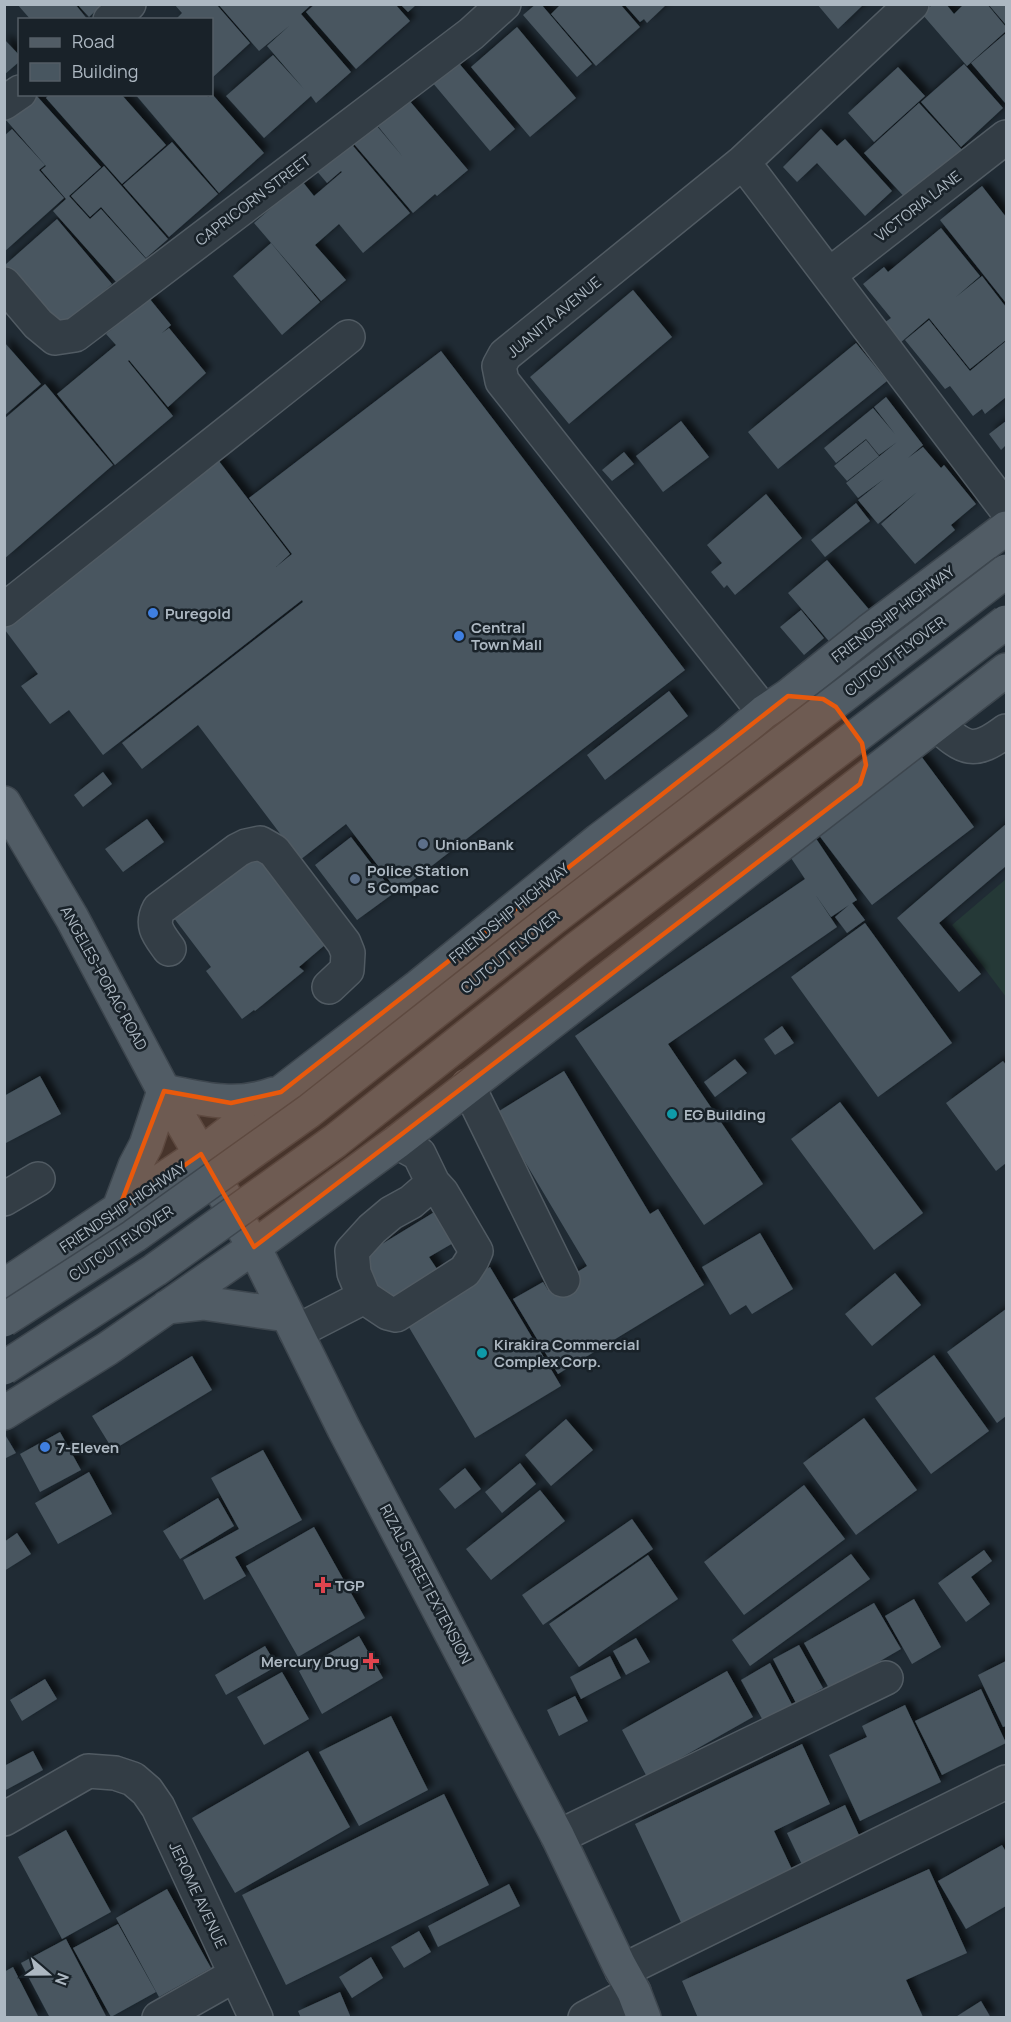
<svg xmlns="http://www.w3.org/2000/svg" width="1011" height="2022" font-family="Manrope,sans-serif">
<defs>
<filter id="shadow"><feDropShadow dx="5.5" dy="-5.5" stdDeviation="3" flood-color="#0009"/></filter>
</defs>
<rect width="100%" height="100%" fill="#202b34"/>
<path fill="#253937" d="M1006,879v118l-54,-72z"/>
<path fill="#485660" filter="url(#shadow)" d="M17,4h58l13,16h-57z
M77,4h26l-14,13z
M174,4h42l34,39 -38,35v-58h-37l7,-7z
M218,4h94l-11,10 50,58 -35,31 -5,-7 -47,42 -38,-42 47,-41 31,34 -37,-43 22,-20 -30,25z
M315,4h80l15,17 -54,48 -50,-57z
M536,4h5l51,60 -15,13 -54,-62z
M561,4h59l20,23 -44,39 -45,-52z
M624,4h43l-20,19 -3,-4 -4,3z
M817,4h47l-26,25z
M933,4h13l8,10 10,-10h23l19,23v4l-39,35 -45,-52z
M988,4h18v21z
M401,5h15l-8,7z
M517,27l59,71 -46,39 -59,-70z
M1006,33v71l-35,-41z
M4,39l16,17v5l-16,14z
M457,61l58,68 -25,22 -58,-69z
M964,64l39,44 -42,39 -40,-45z
M898,67l27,29 -51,46 -26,-29z
M35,94l66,73 -32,29 21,23 11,-10 45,50 -28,25 -65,-73 13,-12 -25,-29 5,-4 -40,-46z
M50,94h71l45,51 -44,39 -76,-86z
M135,94h71l2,3 4,-3 52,59 -45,40z
M408,99l60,71 -31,26 -2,-2 -22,19 -59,-69 22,-19 27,32 -26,-32z
M919,103l45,49 -55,50 -45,-49z
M12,129l33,36 -6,5 25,28 -60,54v-116z
M821,129l16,17 8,-7 47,52 -27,25 -48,-53 -20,19 -14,-15z
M348,140l62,73 -47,40 -24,-29 -24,21 31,35 -25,21 -67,-78 48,-42 12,15 28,-24 -1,-1 -14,12 -12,-14z
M172,142l46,52 -49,43 -46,-52z
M104,166l64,73 -22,19 -45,-51 -11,10 -19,-21z
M982,186l24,31v86l-66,-83z
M57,219l55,65 -51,45 -56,-64z
M941,228l39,48 -24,21 26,-21 24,31v33l-36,29 -41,-51 -29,25 -16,-20 7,-5 -28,-34 21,-17 4,5z
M271,243l49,59 -38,33 -49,-59z
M633,290l39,47 -103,87 -39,-47z
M149,298l22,27 -9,8 7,-5 37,45 -38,34 -39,-47 -1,1 45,55 -58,49 -58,-71 59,-49 -10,-11z
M929,320l41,51 36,-30v56l-21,17 -3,-5 -9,7 -23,-30 -5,3 -40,-49z
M4,342l37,42 -37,32z
M856,343l31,38 -109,88 -30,-37z
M441,351l244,319 -287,222 -52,-68 -46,36 -102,-135 -56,44 -20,-26 181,-141 -1,-2 -199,155 -34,-45 -19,14 -29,-38 17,-12 -33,-44v-6l207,-172 78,102 -14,13 16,-13 -43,-56z
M45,384l68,81 -109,94v-140z
M886,397l37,48 -15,13 15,-11 18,21 3,-3 32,39 -25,21 4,5 -40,34 -34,-40 36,-32 -39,32 -20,-24 26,-21 -26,19 -12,-15 51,-41 -18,13 -13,-16 -30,24 -12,-15 49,-40 22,26 -21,-27z
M681,421l28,36 -46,35 -27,-36z
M1006,421v24l-5,5 -12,-16z
M866,440l13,16 -32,25 -13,-15z
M624,452l10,12 -22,17 -10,-11z
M766,494l36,44 -67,57 -8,-10 -3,3 -13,-16 11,-9 -15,-18z
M856,503l14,18 -45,36 -14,-17z
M827,560l45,53 -39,33 -45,-53z
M801,610l23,28 -20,17 -24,-28z
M669,691l19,25 -83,64 -18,-25z
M921,756l53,71 -102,78 -54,-71z
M103,772l9,12 -29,23 -9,-12z
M147,819l17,23 -41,30 -18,-23z
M1006,824v42l-67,57 42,51 -22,18 -62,-74z
M351,837l43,56 -37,27 -42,-55z
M815,837l42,63 -5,3 13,17 -18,13 -12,-16 14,-12 -18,12 -16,-23 22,33 -169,117 95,140 -59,41 -129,-189 230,-157 -16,-24z
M262,850l70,89 -33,28 5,4 -49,40 -1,-1 -12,9 -36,-48 5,-4 -44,-58z
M865,923l87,120 -74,54 -87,-120z
M782,1026l12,17 -19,12 -11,-16z
M735,1059l12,14 -32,24 -11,-15z
M1003,1061l3,4v98l-10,8 -50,-68z
M564,1071l86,143 8,-5 46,76 -146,89 -45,-75 30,-17 5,8 39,-24 -91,-153z
M40,1076l21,38 -57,30v-48z
M840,1102l83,111 -49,37 -83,-111z
M436,1211l19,31 -26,15 12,18 -52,31 -30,-48z
M760,1233l33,56 -41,25 -6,-9 -16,10 -28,-48z
M490,1267l71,119 -86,52 -71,-119z
M895,1273l26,32 -49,41 -27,-32z
M1006,1309v107l-9,7 -50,-71z
M934,1355l55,76 -58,43 -56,-76z
M192,1356l20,34 -99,60 -21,-34z
M864,1418l53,72 -61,45 -53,-72z
M566,1419l27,31 -42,36 -26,-31z
M60,1432l21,38 -41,22 -20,-38z
M4,1433l12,20 -12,6z
M263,1450l39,70 -67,37 11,19 -42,24 -21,-40 56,-31 -28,-51z
M520,1463l16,21 -34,29 -17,-21z
M465,1468l16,21 -26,20 -16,-20z
M89,1472l23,42 -54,30 -23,-41z
M804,1485l41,54 -101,76 -40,-53z
M540,1490l25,31 -74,59 -25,-31z
M218,1498l16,28 -54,33 -17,-28z
M632,1519l21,30 -110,76 -21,-30z
M314,1527l51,91 -67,39 -52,-91z
M17,1533l14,21 -27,17v-29z
M984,1550l8,11 -21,16 19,27 -24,18 -28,-39z
M851,1554l19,25 -120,87 -18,-26z
M648,1555l30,44 -99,68 -30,-43z
M914,1599l27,48 -29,17 -27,-48z
M874,1603l27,46 -71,41 -26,-47z
M359,1636l24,42 -61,36 -23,-43z
M636,1638l14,24 -24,13 -13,-24z
M799,1645l24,43 -27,15 -23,-44z
M265,1646l12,20 -51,29 -11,-20z
M610,1656l11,22 -40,21 -11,-22z
M1006,1661v65l-3,1 -25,-52z
M770,1663l26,49 -29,16 -26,-48z
M727,1671l26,46 -106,60 -25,-47z
M282,1672l27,47 -45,26 -27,-48z
M45,1679l12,20 -35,22 -12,-21z
M981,1689l25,54 -64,32 -27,-54z
M575,1696l13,25 -29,15 -12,-26z
M905,1705l36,77 -81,39 -31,-66 38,-18 -5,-11z
M391,1716l37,74 -69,36 -40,-74z
M802,1744l28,60 -56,27 23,49 -111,53 -51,-109z
M33,1751l10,19 -39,21v-25z
M308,1751l42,76 -115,66 -43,-75z
M444,1794l45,91 -203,100 -44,-90z
M845,1805l20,43 -58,27 -20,-42z
M66,1830l45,82 -49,27 -44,-82z
M1002,1845l4,7v54l-40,23 -28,-48z
M929,1869l38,84 -61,27 17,37 -225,1 -16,-37z
M509,1884l11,22 -82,41 -10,-21z
M167,1889l44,79 -52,29 -43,-79z
M118,1924l38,68 -45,25 -38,-69z
M419,1931l12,21 -27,16 -13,-21z
M66,1939l41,79h-57l-29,-55z
M371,1957l12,21 -31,20 -13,-21z
M13,1967l26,51h-35v-46z
M340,1992l11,26h-50l-3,-7z
M981,2001l10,17h-37z"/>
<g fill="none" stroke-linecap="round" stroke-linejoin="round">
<g stroke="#515b63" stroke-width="36">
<path id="minor" d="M110,20l19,-16
M4,103l16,-11
M743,162l263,347
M829,275l177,-138
M4,284l34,40 17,14 20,-3 396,-301 33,-30
M4,610l344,-273
M764,712l-262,-331 -3,-15 6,-11 238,-193 169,-158
M937,724c27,26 37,31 69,7
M169,949c-10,-14 -19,-23 -10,-40l79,-59 8,-4 14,-3 14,8 70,92 4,10 -1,17 -18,17
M468,1086l95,194
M4,1199l34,-20
M364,1297l24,16 8,2 69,-44 7,-11 4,-9 -34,-58 -9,-10
M296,1332l68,-35 -10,-24 -2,-22 20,-22 19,-16 20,-11 22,-19 -14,-29 -22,-12
M4,1819l84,-48 27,2 18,6 14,12 11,16 98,211
M558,1837l328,-159
M622,1971l384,-189
M159,2018l76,-43
M585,2018l49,-26"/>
</g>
<g stroke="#3d464e" stroke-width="36">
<path id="major" d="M4,803l68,115 92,173 90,156 90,182 214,408 61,128 15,27 10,26
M164,1091c39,8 72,17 110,3
M118,1211l17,-45 11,-21 18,-54
M4,1286l197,-132 218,-168 180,-146 127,-96 38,-32 24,-16 81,-65 137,-103
M167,1307l36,-4 84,12
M4,1413l103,-64 147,-102 143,-105 609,-472"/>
</g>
<use href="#minor" stroke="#333d45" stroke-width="33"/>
<use href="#major" stroke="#515c65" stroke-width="33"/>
<g stroke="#3d464e" stroke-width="36" stroke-linecap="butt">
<path id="major-bridge" d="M4,1320l130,-84 175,-125 243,-192 454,-348
M4,1368l151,-98 180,-129 243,-193 428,-326"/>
</g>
<use href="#major-bridge" stroke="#515c65" stroke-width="33"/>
</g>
<path fill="#e8590c" fill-opacity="0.2" stroke="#e8590c" stroke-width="4.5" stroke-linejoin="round" d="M788,696l35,3 13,8 26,36 4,22 -6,19 -606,463 -53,-93 -83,57 46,-120 67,12 50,-11z"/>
<g fill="#3f7fe0" stroke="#192229" stroke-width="2">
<circle cx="153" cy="613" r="6"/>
<circle cx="459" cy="636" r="6"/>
<circle cx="45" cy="1447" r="6"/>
</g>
<g fill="#5c6f8a" stroke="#192229" stroke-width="2">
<circle cx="423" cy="844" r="6"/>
<circle cx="355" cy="879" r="6"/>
</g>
<g fill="#0f9aa8" stroke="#192229" stroke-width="2">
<circle cx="672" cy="1114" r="6"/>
<circle cx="482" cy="1353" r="6"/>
</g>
<g fill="#e0444e" stroke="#192229" stroke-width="2">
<path d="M320 1576h6v6h6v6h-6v6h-6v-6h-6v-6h6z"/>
<path d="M368 1652h6v6h6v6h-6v6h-6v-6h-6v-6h6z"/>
</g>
<g text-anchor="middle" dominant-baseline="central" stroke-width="5" stroke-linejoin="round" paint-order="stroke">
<g font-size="15" fill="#adb8c2" stroke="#192229">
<text transform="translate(253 200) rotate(-37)">CAPRICORN STREET</text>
<text transform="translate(918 206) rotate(-38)">VICTORIA LANE</text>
<text transform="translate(554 317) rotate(-40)">JUANITA AVENUE</text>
<text transform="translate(893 614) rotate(-37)">FRIENDSHIP HIGHWAY</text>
<text transform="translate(895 656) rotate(-37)">CUTCUT FLYOVER</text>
<text transform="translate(509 913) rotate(-39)">FRIENDSHIP HIGHWAY</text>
<text transform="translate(510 952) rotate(-39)">CUTCUT FLYOVER</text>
<text transform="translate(104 978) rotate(61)">ANGELES-PORAC ROAD</text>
<text transform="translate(123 1207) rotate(-34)">FRIENDSHIP HIGHWAY</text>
<text transform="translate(121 1243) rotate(-34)">CUTCUT FLYOVER</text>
<text transform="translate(426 1584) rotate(62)">RIZAL STREET EXTENSION</text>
<text transform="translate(198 1895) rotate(65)">JEROME AVENUE</text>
</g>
<g font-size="15" font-weight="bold" fill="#adb8c2" stroke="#192229" text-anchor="start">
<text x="165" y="613">Puregold</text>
<text x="471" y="627">Central<tspan x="471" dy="17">Town Mall</tspan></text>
<text x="435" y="844">UnionBank</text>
<text x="367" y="870">Police Station<tspan x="367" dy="17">5 Compac</tspan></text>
<text x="684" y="1114">EG Building</text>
<text x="494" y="1344">Kirakira Commercial<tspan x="494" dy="17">Complex Corp.</tspan></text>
<text x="57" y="1447">7-Eleven</text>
<text x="335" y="1585">TGP</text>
<text x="359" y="1661" text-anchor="end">Mercury Drug</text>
</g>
</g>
<rect width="1011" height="2022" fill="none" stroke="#adb8c2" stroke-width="12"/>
<rect x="18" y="18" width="195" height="78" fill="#192229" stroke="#545e66" stroke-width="1.5"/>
<rect x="30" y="38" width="30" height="9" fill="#515c65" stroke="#545e66" stroke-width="1.5"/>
<text x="72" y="48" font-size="18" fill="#adb8c2">Road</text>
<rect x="30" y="63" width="30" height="18" fill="#485660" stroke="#545e66" stroke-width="1.5"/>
<text x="72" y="78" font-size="18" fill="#adb8c2">Building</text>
<g transform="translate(48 1974) rotate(110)" stroke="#192229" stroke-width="4.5" paint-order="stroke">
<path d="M0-4.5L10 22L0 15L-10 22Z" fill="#adb8c2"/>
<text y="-9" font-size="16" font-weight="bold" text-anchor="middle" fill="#adb8c2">N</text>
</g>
</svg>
